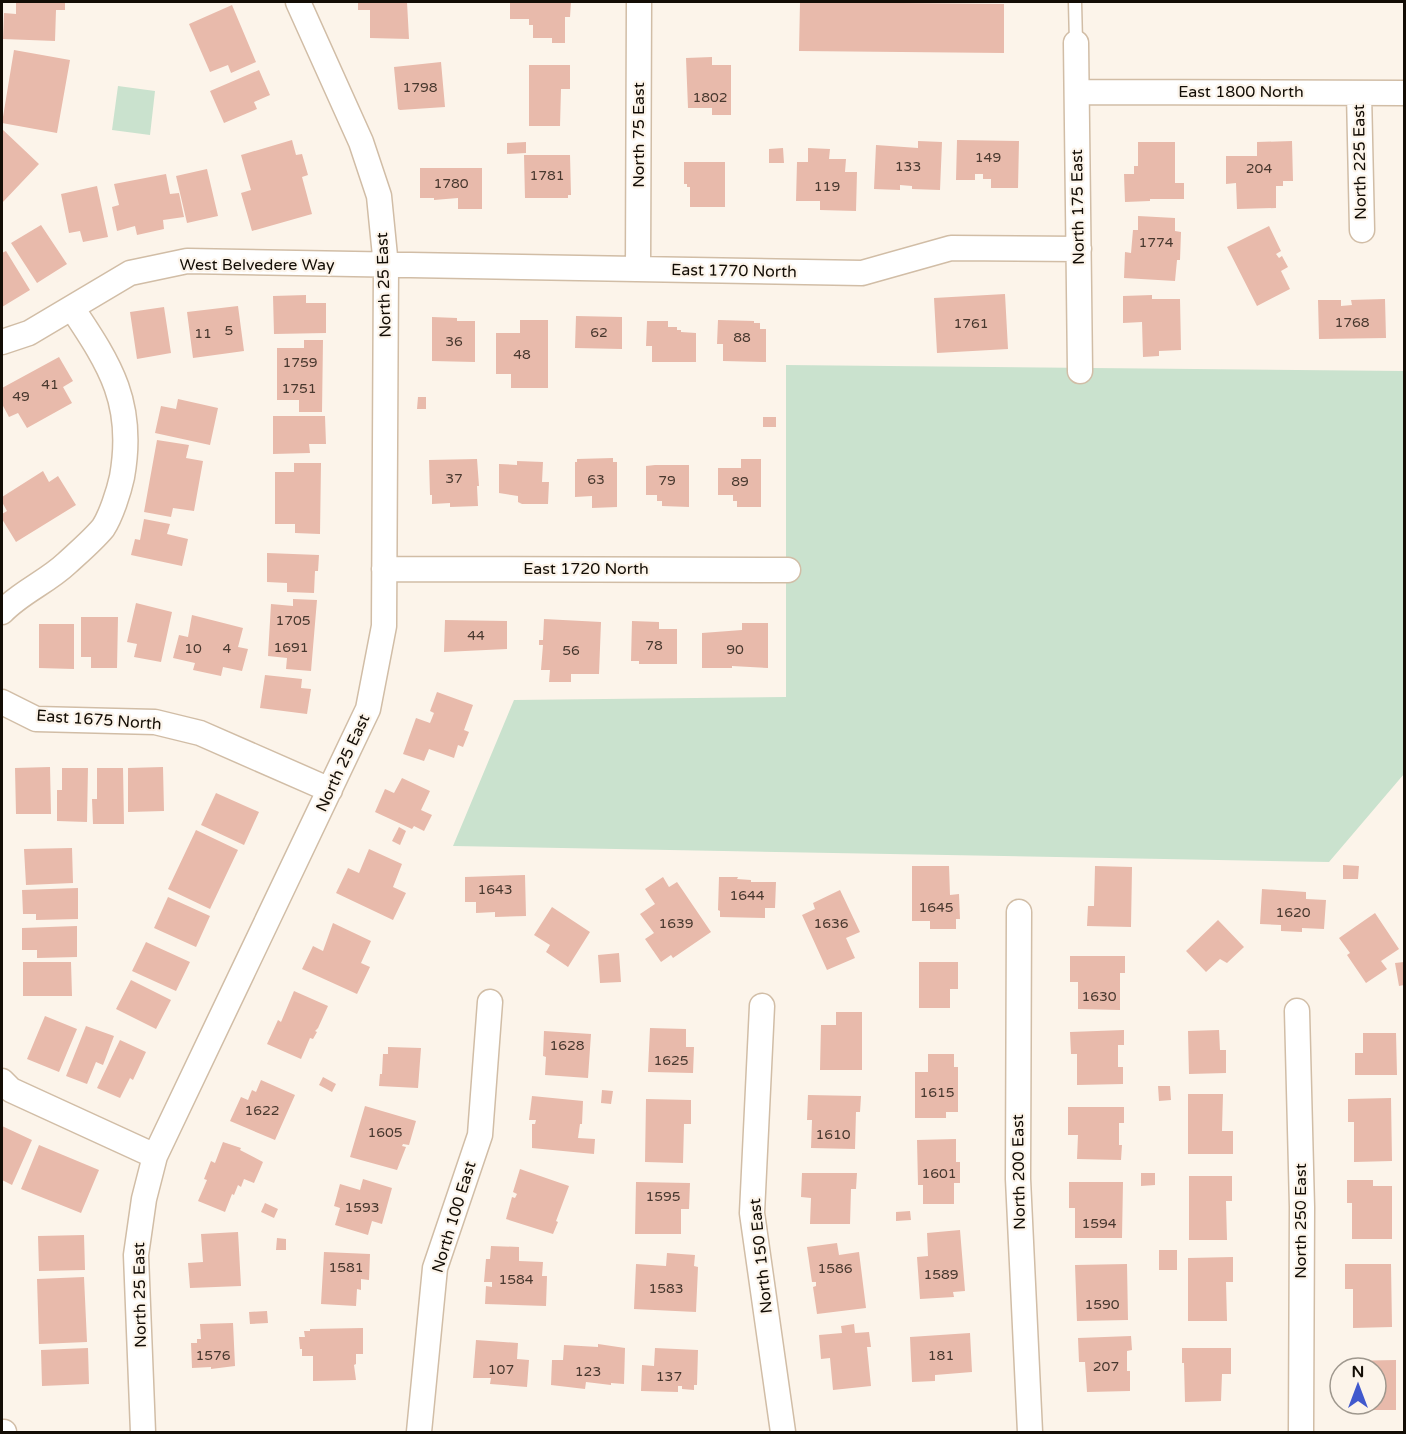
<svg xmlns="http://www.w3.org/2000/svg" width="1406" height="1434" font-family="'Varela Round',sans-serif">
<rect width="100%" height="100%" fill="#fcf4ea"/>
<path fill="#cae2ce" d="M118,86l37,5 -5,44 -38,-5z
M786,365l618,6v403l-75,88 -876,-16 61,-146 272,-3z"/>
<path fill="#e8baab" d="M16,2h49v8h-9l-1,31 -52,-2 1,-26 12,1z
M358,2h49l2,37 -39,-1v-28h-12z
M510,2h61l-1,15h-5v26h-13v-5h-19v-13h-4v-6h-19z
M800,2l204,2v49l-205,-2z
M232,5l24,57 -25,11 -3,-8 -18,7 -21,-48z
M14,50l56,10 -13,73 -55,-10z
M712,57v8h19v50h-19v-7h-24l-2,-50z
M441,62l4,45 -45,3 -2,-1 -4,-42z
M529,65h41v24h-9l-1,37h-31z
M259,70l11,25 -16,7 3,7 -33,14 -14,-32z
M2,129l37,35 -37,39z
M292,140l4,15 6,-1 6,21 -6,2 10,37 -60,17 -11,-38 10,-3 -10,-35z
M957,140l62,1 -1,47h-27v-9h-8v-5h-8v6h-19z
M918,141l24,1 -2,48 -28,-1v-3l-12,-1v5l-26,-1 2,-44 42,3z
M1292,141l1,40h-10v5h-7v22l-39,1 -1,-26 -10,1v-28h31v-14z
M526,142v11l-19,1v-11z
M1138,142h37v41h9v16h-34v2l-25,1 -1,-28h10v-8h4z
M783,148l1,15h-15v-14z
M808,148l22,1 -1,10h17l-1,13h12l-1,39 -36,-1v-9h-24l1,-39h11z
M524,155h46l1,40h-3v3h-43z
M684,162h41v45h-35v-20h-3v-3h-3z
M420,168h62v41h-24v-11l-24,2v-2h-14z
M207,169l11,47 -31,7 -11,-47z
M166,174l4,20 9,-1 5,24 -21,3 1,9 -27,6 -2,-9 -18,5 -5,-24 7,-2 -5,-21z
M97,186l11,51 -25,5 -3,-11 -11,2 -8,-39z
M1138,216l37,2v13l6,1 -1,28h-3l-2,21 -51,-3 1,-26 6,1 2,-23h5z
M41,225l26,39 -30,19 -26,-40z
M1269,226l12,25 -5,3 3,4 3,-2 6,11 -7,4 9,18 -33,17 -30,-59z
M6,251l24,39 -28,17v-54z
M1005,294l3,55 -71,4 -3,-55z
M306,295v8h20v30l-52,1 -1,-38z
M1152,295v4h28l1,51 -22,1v5l-16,1 -1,-35 -19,1v-27z
M1385,299l1,39 -67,1 -1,-39h23v6l11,-1 -1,-5z
M238,306l6,45 -51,7 -6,-46z
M164,307l7,46 -34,6 -7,-47z
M576,316l46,1v32l-47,-1z
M432,317l25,1v3h18v41l-43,-1z
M520,320h28v68h-37v-14h-15v-41h24z
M718,320l36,1v2h6v6h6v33l-43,-1v-17h-6z
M647,321h21v6h9v3h4v2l15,1v29h-44v-16h-6z
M304,340h19l-1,72h-23v-12h-22v-52h27z
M59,357l14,24 -10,6 9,16 -45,25 -9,-15 -9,4 -7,-13v-16z
M418,397h8v12h-9z
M178,399l40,9 -8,37 -55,-12 6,-27 15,3z
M273,416h52l1,28h-17l1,9 -37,1z
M763,417h13v10h-13z
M157,440l32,5 -3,13 17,3 -9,50 -21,-3 -2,9 -27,-5z
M613,458v4h4v45l-25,1v-12l-17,1v-35h2v-3z
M477,459l2,27h-2l1,20 -28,1v-4l-18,1v-9h-2l-1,-35z
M741,459h20v48h-24v-6h-4v-6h-15v-27h23z
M517,461l26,1 -1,20h7l-1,22h-26l-4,-2v-6l-19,-3v-29l18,1z
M294,463h27l-1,71 -25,-1v-9h-20v-52h19z
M655,465h34v42l-27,-1v-5h-5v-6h-11v-29z
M43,471l6,11 9,-6 18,29 -60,37 -14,-23v-5l5,-3 -5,-9v-5z
M144,519l26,5 -3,10 21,5 -6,27 -51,-11 4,-16 5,1z
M267,553l52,2 -1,16h-3l-1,22 -27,-1v-9l-20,-1z
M293,599l24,1 -6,71 -25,-2 1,-11 -19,-2 3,-52 22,2z
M136,603l36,9 -11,50 -27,-5 3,-13 -10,-2z
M192,615l51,13 -5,19 10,2 -6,22 -19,-4 -2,9 -28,-6 2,-7 -22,-5 6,-23 9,2z
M81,617h37l-1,51h-26v-11h-10z
M544,619l57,3 -2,52h-28v8h-22l1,-12h-9l2,-25h-4v-5h4z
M445,620l62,1v28l-63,3z
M632,621l27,1v7h18v35h-38v-3h-8z
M742,623h26v45l-36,-2v2h-30v-35l40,-3z
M39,624h35v45l-35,-1z
M265,675l37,4 -1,9 10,1 -4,25 -47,-6z
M437,692l36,13 -9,25 5,2 -6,15 -5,-2 -4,13 -25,-9 -5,12 -21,-7 13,-36 14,5 4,-10 -4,-2z
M50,767l1,47h-35l-1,-46z
M163,767l1,44 -36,1v-44z
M62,768h26l-1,54 -30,-1v-31h5z
M97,768h26l1,56h-31l-1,-25h5z
M402,778l28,13 -9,19 11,5 -8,16 -10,-5 -2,3 -37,-17 10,-23 9,4z
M216,793l43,19 -15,33 -43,-20z
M399,827l7,4 -6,14 -8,-4z
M196,830l42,20 -28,59 -42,-20z
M72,848l1,35 -47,2 -2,-36z
M369,849l33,15 -9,23 13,6 -13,27 -57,-27 12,-25 11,5z
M1343,865l16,1 -1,13h-15z
M912,866h37l1,29 9,-1 1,25h-4v10h-26v-8h-18z
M1095,866l37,1 -1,60 -44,-1 1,-20h6z
M525,875l1,41 -31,1v-5l-19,1v-11h-11v-25z
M663,877l6,10 8,-5 34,50 -38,26 -2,-3 -10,7 -16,-23 9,-6 -14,-19 15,-10 -10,-15z
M719,877h19l-1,2 14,1v2h25l-1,26h-10v10l-45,-1v-6l-2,-1z
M78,888v31l-42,1v-6h-13l-1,-24z
M1262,889l44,3v7l20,1 -2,29 -22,-1v4l-21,-1v-6l-21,-1z
M840,890l20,42 -14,6 9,20 -28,12 -25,-55 13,-6 -2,-6z
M168,897l42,19 -14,31 -42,-19z
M552,907l38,25 -22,35 -22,-15 4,-7 -16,-10z
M1375,913l24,36 -18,12 6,8 -21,14 -19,-28 3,-2 -11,-15z
M1218,920l26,27 -17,16 -7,-4 -14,13 -20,-21z
M333,923l38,18 -10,22 9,4 -13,27 -55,-25 11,-23 10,5z
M77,926v31l-40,1v-8h-15v-22z
M146,942l44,20 -14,29 -44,-20z
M619,953l2,29 -21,1 -2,-28z
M1070,956h55v17h-5v37l-42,-1v-27h-8z
M23,962h48l1,34h-49z
M919,962h39v27h-8v19h-31z
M1404,962v23l-5,1 -4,-23z
M131,980l40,20 -15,29 -40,-20z
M294,991l34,15 -10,22 -3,3 2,1 -4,7 -3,-1 -9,21 -34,-15 11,-24 3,2z
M836,1012h26v58h-42l1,-45h15z
M45,1016l32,13 -18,43 -32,-13z
M86,1026l28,10 -11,29 -7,-3 -9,22 -21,-8z
M650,1028l36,1v18h8l-1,26 -45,-1z
M1124,1030v15h-6v22h5v17l-46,1v-31h-6l-1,-22z
M1219,1030l1,20h6v23l-37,1 -1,-43z
M544,1031l47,3 -3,44 -43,-3 1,-18 -3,-1z
M1363,1033h33l1,42h-42v-22h8z
M120,1040l26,12 -13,28 -3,-2 -10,20 -23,-10z
M388,1047l33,1 -3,40 -39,-2 1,-12h2l1,-20h5z
M928,1054h26v13h4v45h-12v6h-31v-46h13z
M323,1077l13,7 -4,8 -13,-7z
M261,1080l34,15 -20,45 -45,-19 11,-24 7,3 4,-10 4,2z
M1158,1086h12l1,14 -12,1z
M602,1090l11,1 -2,13 -10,-1z
M1188,1094h35l-1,37h11v23h-45z
M808,1095l53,1 -1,16h-4l-1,37 -44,-1 1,-28h-5z
M532,1096l51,5 -1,23h-2l-2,14 17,1 -1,15 -62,-6v-24h3l1,-4h-7z
M1391,1098l1,63 -38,1v-40h-6v-23z
M646,1099l45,1v24h-7l-1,39 -38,-1z
M365,1106l51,15 -7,24 -6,-1 -1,2 4,1 -9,23 -47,-13z
M1068,1107h56v16h-5v22h3l-1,15 -44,-1 1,-24h-10z
M2,1126l30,14 -20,45 -10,-5z
M956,1139v23h4v21h-6v21h-31v-19h-5l-1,-45z
M223,1142l18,6 -1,2 23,12 -9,21 -10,-4 -3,8 -3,-2 -4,10 -2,-1 -7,18 -27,-11 9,-21 -3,-1 7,-18 4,2z
M39,1145l60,25 -18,43 -60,-24z
M520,1169l49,17 -13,35 2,1 -5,12 -47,-15 6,-22 3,1 2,-4 -4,-2z
M802,1173h55l-1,16h-5l-1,35h-40l1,-26 -10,-1z
M1141,1173h14v12l-14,1z
M1189,1176h43v25h-6l1,39h-38z
M363,1179l29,9 -10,36 -10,-3 -4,14 -33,-10 5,-17 -6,-2 6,-22 20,6z
M1347,1180h26v6h19v53h-40v-36h-5z
M636,1182l54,1 -1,26h-8v25h-46z
M1069,1182h54l-1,56h-47v-30h-6z
M265,1203l13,6 -4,9 -13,-6z
M910,1211l1,9 -15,1v-9z
M960,1230l5,61 -12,1 1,5 -34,2 -3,-42 11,-1 -1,-23z
M238,1232l3,54 -51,2 -2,-25 15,-1 -2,-28z
M84,1235l1,35 -46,1 -1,-35z
M277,1238l9,1v11h-10z
M837,1243l2,12 20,-3 7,56 -49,6 -4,-27 3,-1v-4h-4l-5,-35z
M491,1246l28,1v14l24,1 -1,14h5l-1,30 -61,-2 1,-18 6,1v-5h-8l2,-23h4z
M1159,1250h18v20h-18z
M324,1252l46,2 -1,26 -8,-1v11l-4,-1 -1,17 -35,-2z
M667,1253l28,2 -1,11 4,1 -2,45 -62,-3 2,-45 30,2z
M1233,1257v25h-7l1,39h-39v-63z
M1127,1264l1,56 -51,1 -2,-56z
M1345,1264h46l1,63 -39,1v-39h-8z
M84,1277l3,65 -48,2 -2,-65z
M267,1311l1,12 -18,1 -1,-12z
M233,1323l2,43 -24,3v-2l-19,1 -1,-25h6v-4h4l-1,-15z
M854,1324l1,9 14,-1 2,15h-4l4,39 -38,4 -3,-32 -9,1 -2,-24 23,-2 -1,-7z
M363,1328v26h-7v10l-2,1 2,15 -43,1v-25h-11v-7h-2l-1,-12h6l-1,-6h6v-2z
M970,1333l2,39 -37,3v6l-23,1 -2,-45z
M1131,1336l1,14 -5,1v20h3v20l-43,1 -2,-30h-6l-1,-24z
M476,1340l42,3 -1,16 12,1 -2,27 -37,-3 1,-6h-18z
M598,1344l27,4 -1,36 -13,-1v2l-25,-3 -1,7 -34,-4 1,-25h11l1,-15 34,2z
M88,1348l1,36 -47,2 -1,-36z
M655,1348l43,2 -1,35h-3v5l-12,-1v-3h-4v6l-37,-1 1,-26 12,1z
M1182,1348h49v26h-9l-1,27 -36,1 -1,-39h-2z
M1396,1360v50h-37v-6h17v-36h-31v-7z"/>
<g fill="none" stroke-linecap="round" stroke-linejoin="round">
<g stroke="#d1bda6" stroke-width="15">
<path id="lane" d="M1075,2l1,41"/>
</g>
<g stroke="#d1bda6" stroke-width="27">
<path id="street" d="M1076,43l4,328
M1077,92l327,1
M1359,93l3,137
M638,269l1,-267
M2,342l27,-9 101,-60 57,-12 675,12 89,-25 128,1
M384,569l404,1
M2,612c19,-20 45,-30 65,-49 12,-11 26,-23 36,-35 8,-12 16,-37 19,-51 13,-73 -11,-111 -50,-169
M2,702l34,17 119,3 45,11 130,57
M1019,912l-1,267 12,253
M762,1006l-10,207 31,219
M1297,1011l5,196 -1,225
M2,1081l9,9 144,66
M2,1432h2
M143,1432l-7,-177 8,-56 11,-43 213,-447 16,-83 2,-360 -7,-70 -18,-54 -63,-140
M419,1432l16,-164 45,-133 10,-133"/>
</g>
<use href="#lane" stroke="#fff" stroke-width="12"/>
<use href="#street" stroke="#fff" stroke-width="24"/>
</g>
<g text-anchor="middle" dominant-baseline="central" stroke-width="4.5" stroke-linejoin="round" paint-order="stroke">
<g font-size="14" fill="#48382e">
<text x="420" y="87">1798</text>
<text x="710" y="97">1802</text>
<text x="988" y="157">149</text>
<text x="908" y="166">133</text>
<text x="1259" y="168">204</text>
<text x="547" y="175">1781</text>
<text x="451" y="183">1780</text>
<text x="827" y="186">119</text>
<text x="1156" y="242">1774</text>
<text x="1352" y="322">1768</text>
<text x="971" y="323">1761</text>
<text x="229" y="330">5</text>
<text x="599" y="332">62</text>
<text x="203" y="333">11</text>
<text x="742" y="337">88</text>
<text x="454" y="341">36</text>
<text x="522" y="354">48</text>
<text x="300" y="362">1759</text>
<text x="50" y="384">41</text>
<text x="299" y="388">1751</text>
<text x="21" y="396">49</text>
<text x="454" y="478">37</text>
<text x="596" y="479">63</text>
<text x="667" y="480">79</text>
<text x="740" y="481">89</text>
<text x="293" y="620">1705</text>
<text x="476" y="635">44</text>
<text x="654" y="645">78</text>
<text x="291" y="647">1691</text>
<text x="193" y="648">10</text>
<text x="227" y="648">4</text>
<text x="735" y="649">90</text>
<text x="571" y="650">56</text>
<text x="495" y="889">1643</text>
<text x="747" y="895">1644</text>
<text x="936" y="907">1645</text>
<text x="1293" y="912">1620</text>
<text x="676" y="923">1639</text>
<text x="831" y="923">1636</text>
<text x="1099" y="996">1630</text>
<text x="567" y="1045">1628</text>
<text x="671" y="1060">1625</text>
<text x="937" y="1092">1615</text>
<text x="262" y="1110">1622</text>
<text x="385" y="1132">1605</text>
<text x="833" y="1134">1610</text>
<text x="939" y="1173">1601</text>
<text x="663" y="1196">1595</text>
<text x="362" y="1207">1593</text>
<text x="1099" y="1223">1594</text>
<text x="346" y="1267">1581</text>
<text x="835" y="1268">1586</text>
<text x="941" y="1274">1589</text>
<text x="516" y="1279">1584</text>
<text x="666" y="1288">1583</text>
<text x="1102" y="1304">1590</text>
<text x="213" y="1355">1576</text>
<text x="941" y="1355">181</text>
<text x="1106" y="1366">207</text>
<text x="501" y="1369">107</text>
<text x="588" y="1371">123</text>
<text x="669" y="1376">137</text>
</g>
<g font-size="16" fill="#130d05" stroke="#fcf4ea">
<text x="1241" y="92">East 1800 North</text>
<text transform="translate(639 135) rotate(-90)">North 75 East</text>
<text transform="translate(1360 162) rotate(-91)">North 225 East</text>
<text transform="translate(1078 207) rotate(-91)">North 175 East</text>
<text x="257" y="265">West Belvedere Way</text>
<text transform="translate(734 271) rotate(1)">East 1770 North</text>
<text transform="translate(384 285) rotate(-92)">North 25 East</text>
<text x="586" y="569">East 1720 North</text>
<text transform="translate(99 720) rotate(4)">East 1675 North</text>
<text transform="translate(343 763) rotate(-65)">North 25 East</text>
<text transform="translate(1019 1172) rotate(-91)">North 200 East</text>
<text transform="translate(454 1217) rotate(-73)">North 100 East</text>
<text transform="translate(1301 1221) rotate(-90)">North 250 East</text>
<text transform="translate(761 1256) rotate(-96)">North 150 East</text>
<text transform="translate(140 1295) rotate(-91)">North 25 East</text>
</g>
</g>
<rect width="1406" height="1434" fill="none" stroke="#130d05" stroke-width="6"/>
<g transform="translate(1358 1386)"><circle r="28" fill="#fcf4ea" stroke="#9f988e" stroke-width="1.5"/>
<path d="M0-4.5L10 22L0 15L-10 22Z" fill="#4159cd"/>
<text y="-9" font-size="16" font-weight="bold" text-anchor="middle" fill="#130d05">N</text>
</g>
</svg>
